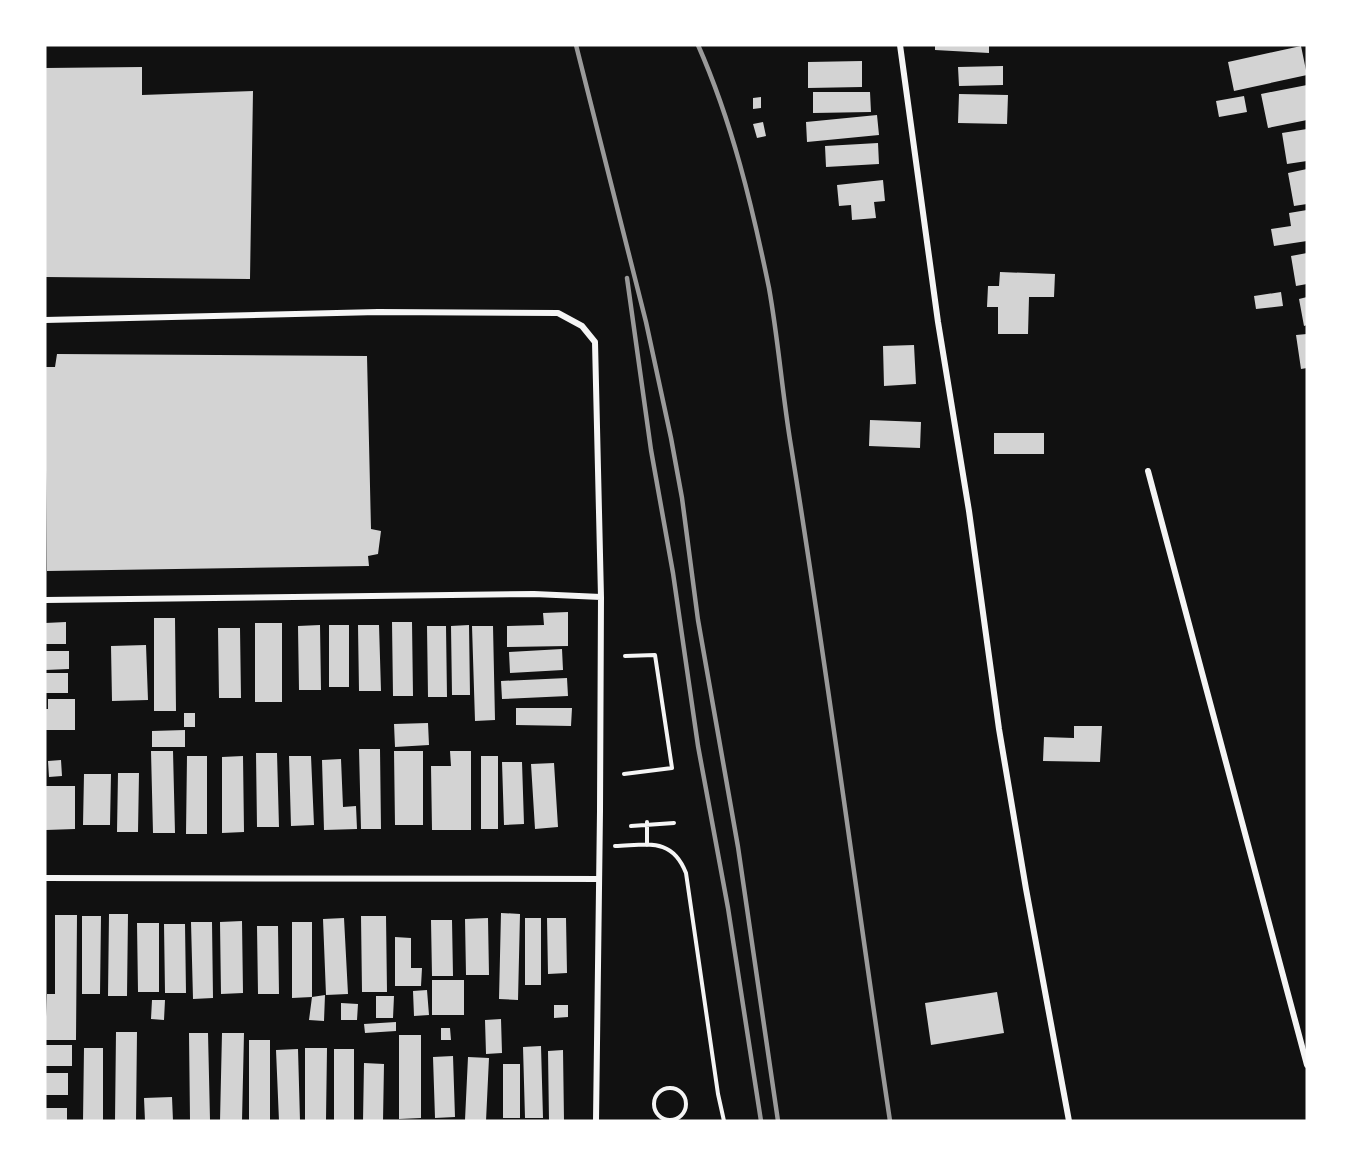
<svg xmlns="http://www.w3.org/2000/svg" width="1352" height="1166" font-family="Helvetica,sans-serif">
<rect width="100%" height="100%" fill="#111"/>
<path fill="#d3d3d3" d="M935,45h54v8l-54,-3z
M1301,46l6,29 -73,16 -6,-29z
M862,61v26l-54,1v-26z
M1003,66v19l-44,1 -1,-19z
M142,67v28l111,-4 -3,188 -205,-2v-209z
M1307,85v35l-39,8 -7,-34z
M813,92h57l1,20 -58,1z
M959,94l49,1 -1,29 -49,-1z
M1244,96l3,16 -28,5 -3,-16z
M761,97v11l-8,1v-11z
M877,115l2,20 -72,7 -1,-20z
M763,122l3,14 -9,2 -4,-14z
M1307,129v32l-20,3 -5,-31z
M878,143l1,21 -53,3 -1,-21z
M1307,169v35l-13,2 -6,-33z
M883,180l2,21 -11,1 2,16 -24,2 -1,-15 -12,1 -2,-21z
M1307,210v31l-33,5 -3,-17 20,-3 -2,-13z
M1307,253v31l-11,2 -5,-30z
M1000,272l55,2 -1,23h-25l-1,37h-30v-27h-11l1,-21h11z
M1281,292l2,14 -27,3 -2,-13z
M1307,297v28l-3,1 -5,-27z
M1307,334v34l-6,1 -5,-34z
M914,345l2,39 -32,2 -1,-40z
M57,354l310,2 4,173 10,2 -3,23 -10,2 1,10 -322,5 -2,-204h10z
M870,420l51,2 -1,26 -51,-2z
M994,433h50v21h-50z
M568,612v34l-61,1v-21l37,-1 -1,-12z
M154,618h21l1,93h-22z
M66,622v22h-21v-21z
M392,622h20l1,74h-20z
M255,623h27v79h-27z
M320,625l1,65h-22l-1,-64z
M329,625h20v62h-20z
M358,625h21l2,66h-22z
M469,625l1,70h-18l-1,-69z
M427,626h19l1,71h-19z
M472,626h21l2,94 -20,1z
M218,628h22l1,70h-22z
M146,645l2,55 -36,1 -1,-55z
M562,649l1,21 -53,3 -1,-21z
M45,651h24v18l-24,1z
M45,673h23v20h-23z
M567,678l1,18 -66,3 -1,-18z
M48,699h27v31h-30v-21h3z
M516,708h56l-1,18 -55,-1z
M184,713h11v14h-11z
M428,723l1,22 -34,2 -1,-23z
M1074,726h28l-2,36 -57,-1 1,-24 30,1z
M185,730v17h-33v-16z
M359,749h21l1,80h-20z
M151,751h22l2,82h-22z
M394,751h29v74h-28z
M450,751h21v79h-39l-1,-64h20z
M256,753h21l2,74h-22z
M187,756h20v78h-21z
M243,756l1,76 -22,1v-76z
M289,756h22l3,69 -23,1z
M481,756h17v73h-17z
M341,759l2,48 13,-1 1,23 -33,1 -2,-70z
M61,760l1,16 -13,1 -1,-16z
M502,762h20l2,62 -20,1z
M554,763l4,64 -23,2 -4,-65z
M118,773h21l-1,59h-21z
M84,774h27l-1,51h-27z
M45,786h30v43l-29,1z
M501,913l19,1 -2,86 -19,-1z
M109,914h19l-1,82h-19z
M55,915h22l-1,125h-31l2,-46h8z
M82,916h19l-1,78h-18z
M361,916h25l1,76h-25z
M344,918l4,76 -22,1 -3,-76z
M488,918l1,57h-23l-1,-56z
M525,918h16v67h-16z
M547,918h19l1,55 -19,1z
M431,920h21l1,56h-21z
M242,921l1,72 -22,1 -1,-72z
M191,922h21l1,76 -20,1z
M292,922h20v75l-20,1z
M137,923h22v69h-21z
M164,924h21l1,69h-21z
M257,926h21l1,68h-21z
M395,937l16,1v30h11l-1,18h-26z
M432,980h32v35h-32z
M427,990l2,25 -15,1 -1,-25z
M997,992l7,41 -73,12 -6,-42z
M325,995l-1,26 -15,-1 3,-23z
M376,996h18l-1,22h-17z
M152,1000h13l-1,20 -13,-1z
M341,1003l17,1 -1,16h-16z
M554,1005h14v12l-14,1z
M501,1019l1,34 -16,1 -1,-34z
M396,1022v9l-31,2 -1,-9z
M441,1028h9l1,12h-10z
M116,1032h21l-1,89h-21z
M189,1033h19l2,87h-20z
M222,1033h22l-2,88h-22z
M399,1035h22v83l-22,1z
M249,1040h21v81h-21z
M45,1045h27v21h-27z
M541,1046l2,72h-18l-2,-71z
M84,1048h19v73h-20z
M305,1048h22l-1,72h-21z
M298,1049l2,72h-21l-3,-71z
M334,1049h20v72h-20z
M563,1050l1,71h-15l-1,-70z
M453,1056l2,61 -20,1 -2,-61z
M468,1057l21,1 -3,63 -21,-1z
M364,1063l20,1 -1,57h-20z
M503,1064h17v54h-17z
M45,1073h23v22h-23z
M172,1097l1,24h-28l-1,-23z
M45,1108h22v13h-22z"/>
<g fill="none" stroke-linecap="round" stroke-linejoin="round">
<path stroke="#f5f5f5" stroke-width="4" d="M624,774l48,-6 -17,-113 -30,1
M647,822v23
M631,826l43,-3
M615,846c33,-1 57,-9 71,27l32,221 6,27
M654 1104a16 16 0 1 1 32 0a16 16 0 1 1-32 0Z"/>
<path stroke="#f5f5f5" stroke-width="6" d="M900,45l38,277 31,189 30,218 27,160 43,232
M45,320l333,-8 180,1 24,13 13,16 6,255 -1,214 -4,310
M1148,471l159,594
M45,600l489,-6 67,3
M45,878l554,1"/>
<path stroke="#9a9a9a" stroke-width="4.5" d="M576,45l70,277 25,116 11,60 16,122 40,227 40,274
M698,45c34,77 54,160 71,243 9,50 13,102 21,152 37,227 66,454 100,681
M627,278l24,172 22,123 25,173 30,162 33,213"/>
</g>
<rect width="1352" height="1166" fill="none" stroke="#ffffff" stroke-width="93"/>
</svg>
